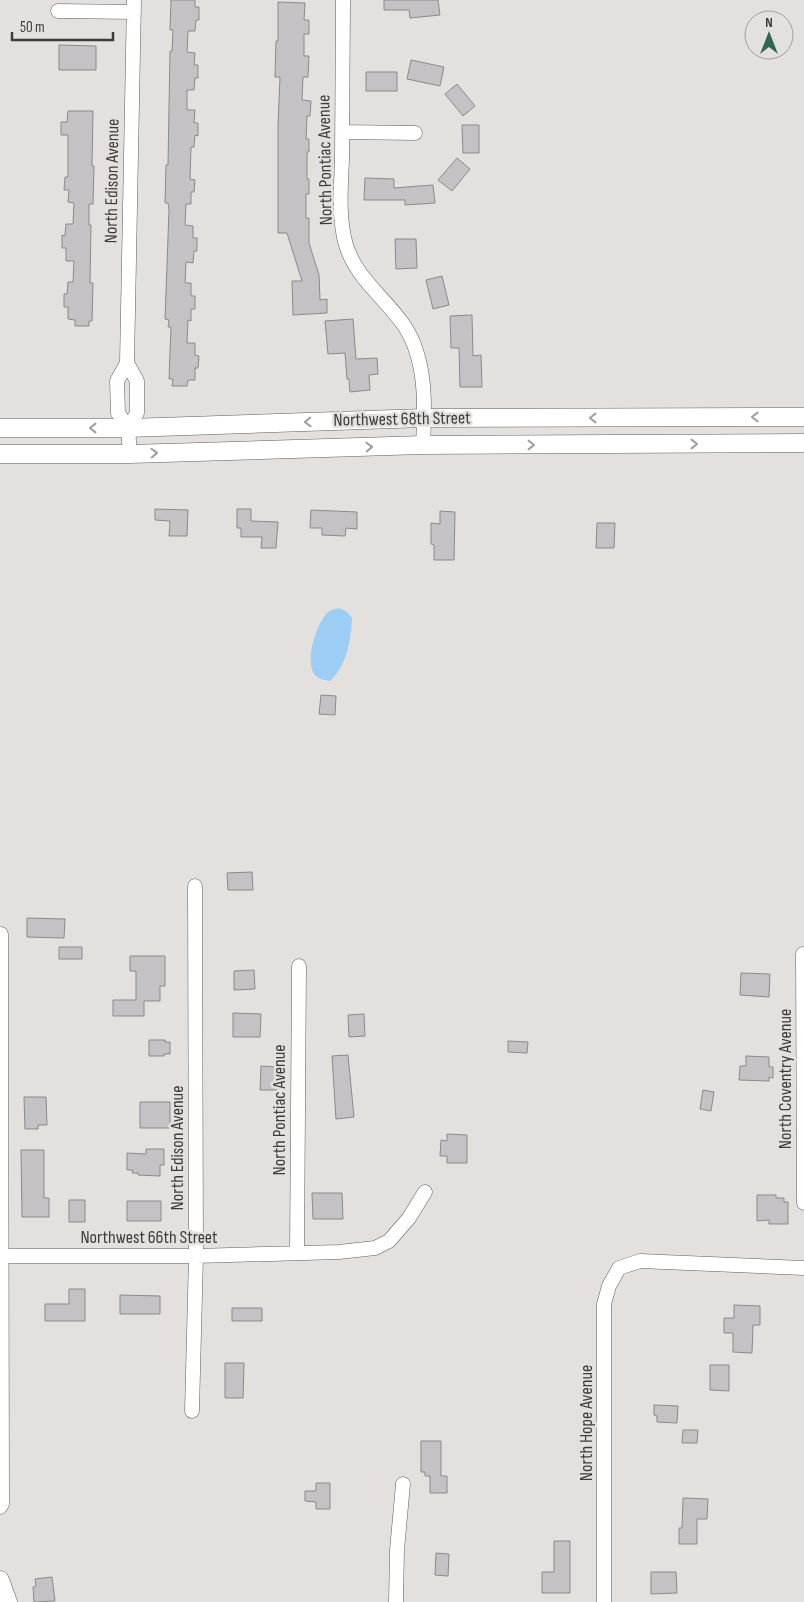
<svg xmlns="http://www.w3.org/2000/svg" width="804" height="1602" font-family="'Sofia Sans Condensed',sans-serif">
<rect width="100%" height="100%" fill="#e4e0de"/>
<path fill="#9ccef5" d="M339,608l7,3 6,7c-1,21 -5,48 -22,63 -3,-1 -8,-1 -11,-3 -18,-9 -3,-55 9,-66 3,-2 7,-3 11,-4z"/>
<path fill="#c4c2c5" stroke="#8c898c" d="M171,0h24v7h4v13h-3l-1,11h-7l-1,21 8,1 -1,12h4v13h-3l-1,12h-7v20h8l-1,13h4v13l-3,-1 -1,12h-3l-1,32 5,1 -1,12h-3v12h-5l-1,21 8,1v12h4v13h-3l-1,12 -7,-1 -1,21h6v13h4v13h-4v12l-3,-1 -1,23h8v12l4,1 -1,12h-3v12h-7l-1,6h-15l1,-7h-4l2,-52h-3l1,-7 -4,-1 4,-109 -1,-7h-3l1,-38h2l2,-114h2l1,-21h-3z
M384,0h54l2,15 -30,3 -1,-8h-25z
M278,2l27,1 -1,17h5v14h-5v22h5l-1,21h-5l-1,23 9,1 -1,15h-3l-1,23h3v13h-2v27h2v15h-3v24h3v25l10,32 1,25 7,-1v14l-34,2 -1,-34h10l-15,-48h-9v-108l2,-48h-5l1,-36h2z
M59,45l37,1v24h-37z
M411,60l33,7 -4,19 -33,-7z
M366,72h31v19h-31z
M457,84l18,22 -12,10 -18,-22z
M68,111h25l-1,55h2l-1,38h-4v21h2l-1,58h3l-1,38h-3v5h-14v-6l-7,-1v-12h-4v-13h3l1,-12h5l1,-21h-8v-13h-4v-13l3,1 1,-12h7l1,-21 -6,-1 1,-12h-5l1,-13h3v-42h-7v-13h6z
M462,125h17v28h-16z
M457,158l13,11 -18,22 -14,-11z
M365,178l29,1v9l39,-3 2,18 -30,2v-5h-41z
M395,239h21l1,29 -21,1z
M442,276l7,29 -16,4 -7,-29z
M472,315l1,41 8,-1 1,32h-22l-1,-39h-8l-1,-32z
M353,319l3,40 21,-1 1,16 -9,1 1,15 -20,2 -1,-13h-2l-2,-26 -17,1 -3,-33z
M155,509l33,1 -1,26h-18l1,-15 -15,-1z
M237,509h14v12l27,1 -2,26h-15l1,-11h-21v-9h-4z
M311,510l46,2v17l-11,-1 -1,8 -23,-1v-7h-12z
M440,511l15,1 -1,48h-20v-15l-3,-1v-21l9,1z
M597,523h18l-1,25h-18z
M321,695l15,1 -1,19 -16,-1z
M252,872l1,18h-25l-1,-17z
M27,918l38,1 -1,19 -37,-1z
M59,947h23v12h-23z
M130,956h35v30h-5v15h-16v15h-31v-16h23v-29h-6z
M254,970l1,19 -21,1v-19z
M741,973l29,1 -1,23 -29,-2z
M233,1013l28,1 -1,23h-27z
M364,1014l1,22 -16,1 -1,-22z
M149,1040h16v2h5v12h-6v2h-15z
M508,1041l20,1 -1,11 -19,-1z
M348,1055l6,62 -18,2 -4,-63z
M746,1056l23,1v10h4v11l-4,-1v4l-30,-1 1,-14h6z
M261,1066l17,1 -1,23h-17z
M703,1090l11,2 -3,19 -11,-2z
M24,1097h22l1,28h-9v4h-13z
M140,1102h30v26h-30z
M447,1134l20,1v28h-20v-7h-7l1,-16 6,1z
M146,1149h18v16h-4v11l-22,-1v-2h-6l1,-3h-6v-17l19,1z
M21,1150h23v48h5v19h-27z
M312,1193h30l1,26h-30z
M757,1195h19v3h8v4h4v22h-19v-4l-12,1z
M69,1200h16v22h-16z
M127,1201h34v20h-34z
M69,1289h16v32h-40v-17h24z
M120,1295l40,1v18h-40z
M734,1305l26,1v19h-7l-1,28 -19,-1v-19h-9v-15h10z
M232,1308h30v13h-30z
M225,1363h19l-1,35h-18z
M710,1365h19v26l-19,-1z
M654,1405l24,1 -1,17 -20,-1v-6l-3,-1z
M683,1430h15l-1,13h-15z
M421,1441h20v35h6v17h-17v-17h-5v-4h-4z
M316,1483h14v26h-14v-7l-11,-1v-10h11z
M683,1498l25,1 -1,20h-10v25h-18v-16h3z
M554,1541h16v52h-28v-21h12z
M436,1553l13,1 -1,22 -13,-1z
M651,1572h25l1,21 -26,1z
M52,1577l3,24 -21,1 -1,-15 3,-1 -1,-7z"/>
<g fill="none" stroke-linecap="round" stroke-linejoin="round">
<g stroke="#5f5c5a" stroke-width="15">
<path id="minor" d="M343,0c0,53 -1,106 -1,159 -1,28 -4,59 4,86 10,33 38,52 57,79 24,34 22,82 20,121
M58,11l76,1
M342,132l73,1
M127,363l-10,18 1,32 10,15 2,26
M128,428l9,-15v-32l-10,-18 7,-363
M803,954l1,249
M297,1253l2,-287
M2,1256h194l143,-4 36,-4 14,-7 20,-23 16,-26
M192,1411l4,-155 -1,-370
M0,1507l2,-3 -1,-570
M396,1602l1,-52 6,-66
M604,1602v-298l5,-18 10,-18 21,-7 164,7"/>
</g>
<g stroke="#5f5c5a" stroke-width="19">
<path id="major" d="M0,428h128l296,-10 380,-1
M0,454h130l293,-9 381,-2
M0,1580l8,22"/>
</g>
<use href="#minor" stroke="#fff" stroke-width="14"/>
<use href="#major" stroke="#fff" stroke-width="18"/>
</g>
<defs><path id="oneway-chevron" d="M-2-3.5L2.5 0L-2 3.5" fill="none" stroke-width="1.6" stroke-linecap="round" stroke-linejoin="round" transform="scale(1.25)"/></defs>
<g stroke="#9e9e9d">
<use href="#oneway-chevron" transform="translate(755 417) rotate(180)"/>
<use href="#oneway-chevron" transform="translate(593 418) rotate(180)"/>
<use href="#oneway-chevron" transform="translate(308 422) rotate(178)"/>
<use href="#oneway-chevron" transform="translate(93 428) rotate(180)"/>
<use href="#oneway-chevron" transform="translate(694 444)"/>
<use href="#oneway-chevron" transform="translate(531 445)"/>
<use href="#oneway-chevron" transform="translate(369 447) rotate(-2)"/>
<use href="#oneway-chevron" transform="translate(154 453) rotate(-2)"/>
</g>
<g text-anchor="middle" dominant-baseline="central" stroke-width="5" stroke-linejoin="round" paint-order="stroke">
<g font-size="18" fill="#3e3c3b" stroke="#e4e0de">
<text transform="translate(325 160) rotate(-91)">North Pontiac Avenue</text>
<text transform="translate(112 181) rotate(-89)">North Edison Avenue</text>
<text transform="translate(402 419) rotate(-1)">Northwest 68th Street</text>
<text transform="translate(785 1079) rotate(-90)">North Coventry Avenue</text>
<text transform="translate(279 1110) rotate(-90)">North Pontiac Avenue</text>
<text transform="translate(177 1148) rotate(-90)">North Edison Avenue</text>
<text x="149" y="1237">Northwest 66th Street</text>
<text transform="translate(586 1423) rotate(-90)">North Hope Avenue</text>
</g>
</g>
<g transform="translate(769 35)"><circle r="24" fill="#e4e0de" stroke="#a29e9d"/>
<path d="M0-4L9 19L0 12L-9 19Z" fill="#2f6851"/>
<text y="-8" font-size="14" font-weight="bold" text-anchor="middle" fill="#3e3c3b">N</text>
</g>
<path d="M12 32v8h101v-8" fill="none" stroke="#3e3c3b" stroke-width="2.5"/>
<text x="20" y="32" font-size="15" fill="#3e3c3b" stroke="#e4e0de" stroke-width="4" paint-order="stroke">50 m</text>
</svg>
